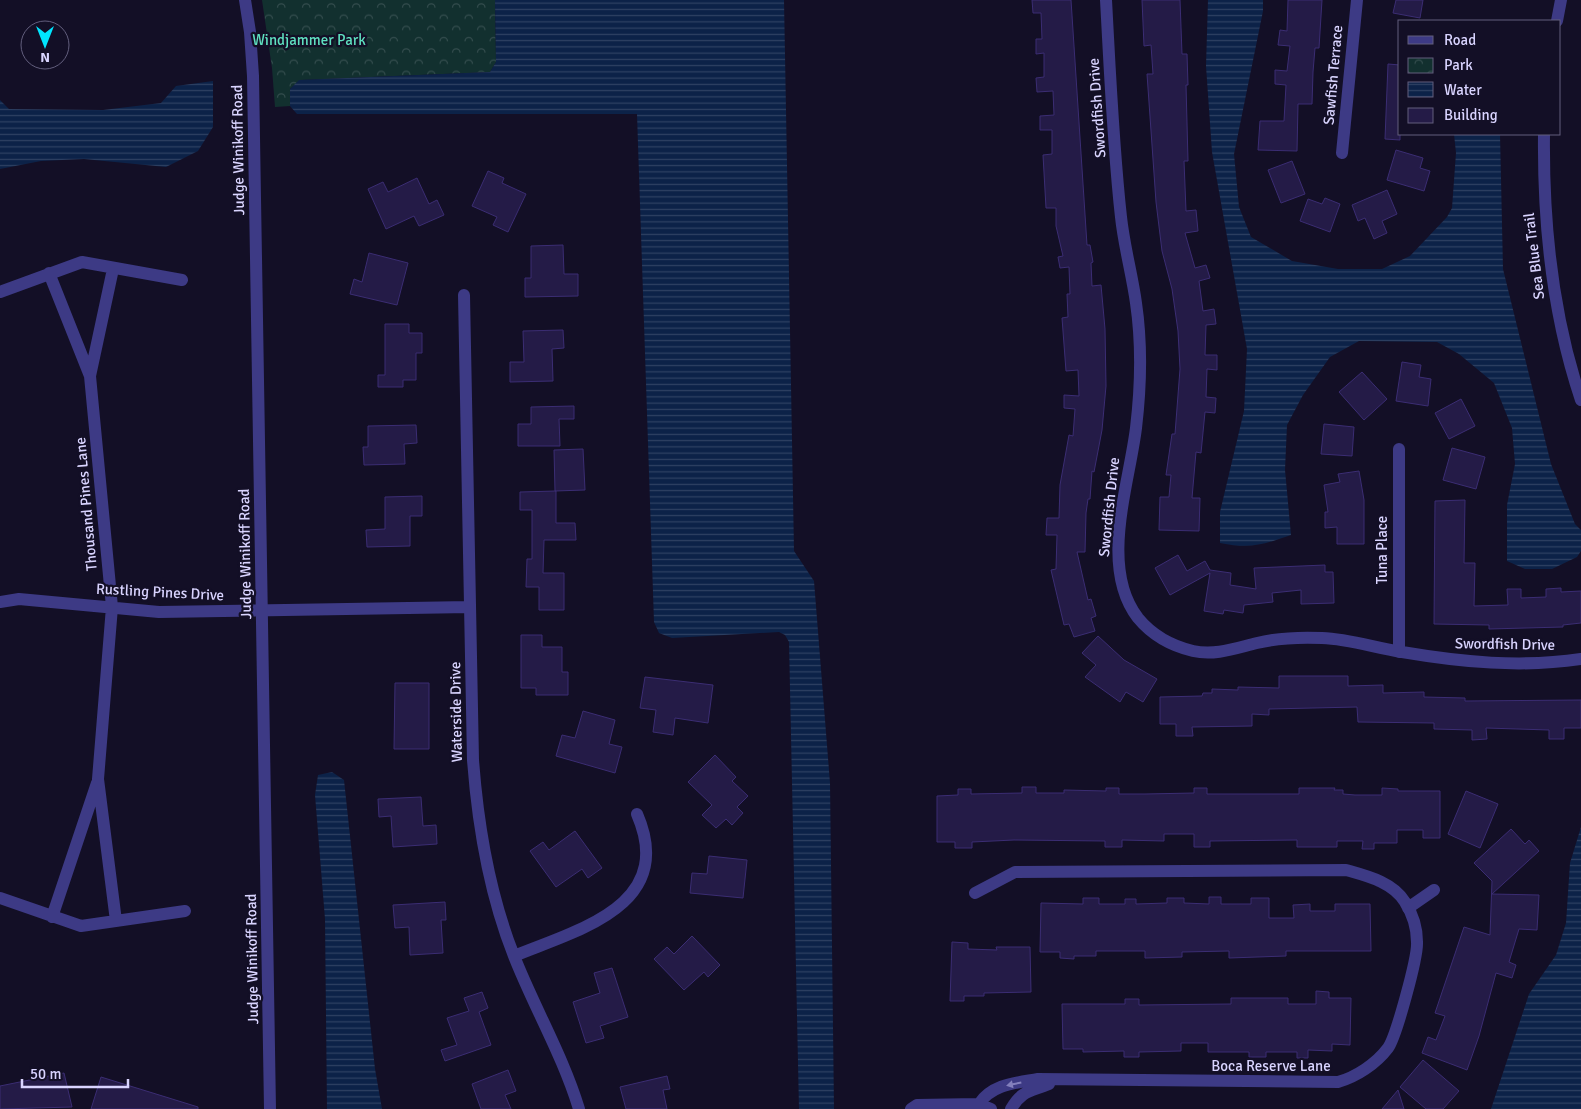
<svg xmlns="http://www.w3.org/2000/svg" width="1581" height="1109" font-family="Signika,sans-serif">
<defs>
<pattern id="park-crowns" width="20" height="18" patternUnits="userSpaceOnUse" patternTransform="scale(1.25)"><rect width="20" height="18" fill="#12302f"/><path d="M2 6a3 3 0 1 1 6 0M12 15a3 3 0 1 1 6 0" fill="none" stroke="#344d4e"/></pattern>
<pattern id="water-rules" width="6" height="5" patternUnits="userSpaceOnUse" patternTransform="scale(1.25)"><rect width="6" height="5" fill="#0c2248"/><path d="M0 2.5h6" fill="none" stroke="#2f4163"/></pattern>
</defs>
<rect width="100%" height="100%" fill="#130f26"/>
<path fill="url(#park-crowns)" d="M262,0h233l1,62 -6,10 -190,8 -10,9v17l-15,1 -3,-39z"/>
<path fill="url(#water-rules)" d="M495,0h289l10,551 20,30 16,202 4,326h-35l-10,-467 -4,-7 -6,-3 -107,6 -13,-5 -5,-11 -17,-508h-340l-7,-8v-17l9,-9 191,-8 6,-10z
M1208,0h55v11l-29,143 5,53 12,30 41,24 46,8h44l28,-13 37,-39 5,-9 4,-55 -2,-19h46l3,135 48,195 24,60 6,6v21l-4,6 -25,12h-27l-18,-8v-56l8,-41 -3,-36 -18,-45 -35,-29 -22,-12 -78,-1 -29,16 -27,38 -16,30 -2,45 6,65c-29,10 -40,14 -71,8v-31l24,-101 3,-62 -35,-197 -6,-86z
M213,81v46l-15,24 -32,16 -82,-8 -43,2 -41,8v-69l9,9 94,1 58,-7 15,-17z
M332,772l12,8 31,289 7,40h-55l-2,-190 -10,-124 3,-20z
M1581,827v282h-90l38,-115 27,-39 10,-32 4,-60z"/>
<path fill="#241b47" stroke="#3b2d73" d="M1032,0h39l16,245h3l3,17 -2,1 1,23 9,-1 4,44 1,57 -4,44 -8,42 -2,-1 -2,28h-2l-2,14 -1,39h-8l11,48 3,-1 5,17 -5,2 4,13 -21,6 -5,-13 -5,1 -13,-55 5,-1 1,-34h-11l1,-17h12l1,-33 9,-50 4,1 2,-27 -11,-1v-13l15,1 -1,-26 -12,1 -4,-53 6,-1 -1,-23h3l-1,-27 -9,1 -2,-11 5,-1 -7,-30v-18h-10l-3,-53 9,-1v-24h-12v-14l14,-1 -1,-24 -16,1 -1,-14 8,-1v-24l-8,1v-15h6l-1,-26h-8z
M1142,0h38l2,54h5l1,31h-2l2,76h-4l2,50 10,-1 2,21 -13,2 10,35 11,-3 4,13 -11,3 4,30 11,-2 2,15 -10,1 -1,30h12v15l-10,-1 -1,28 10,1 -1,15 -10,-1 -4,41 -5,-1 -4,46h8l-1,33 -40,-1 1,-33h9l2,-22h-5l6,-41h3l5,-65 -2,-38 -6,-42 -10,-38 -6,-49 -9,-128h6l-2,-29 -7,1z
M1288,0h34l-3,48h-4l-2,24 -1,32h-14l-1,47 -39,-1 2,-29h24l2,-36 -11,-1v-14l12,1 3,-25 -12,-1 2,-15 7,1z
M1396,0h27l-3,18 -27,-5z
M1388,64l12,1v75l-15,-1z
M1396,150l27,8 -3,10 10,3 -6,20 -37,-11z
M1292,161l13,33 -24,9 -13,-33z
M488,171l16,7 -2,5 24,11 -18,38 -15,-7 4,-8 -25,-11z
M417,178l12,26 8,-4 7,15 -25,11 -5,-10 -28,13 -18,-40 15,-7 5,10z
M1387,190l10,24 -15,7 5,12 -13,6 -9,-21 -7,3 -6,-16z
M1325,198l15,6 -10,28 -30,-11 8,-22 14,5z
M563,245l1,29h14v22l-53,1v-19h6v-32z
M369,253l39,10 -11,42 -47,-11 4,-15 8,3z
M385,324h24v9h13v20h-6v27h-13v7h-25v-12h7z
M563,330l1,18 -12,1 1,32 -43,1v-20h14l-1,-31z
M1402,362l19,3 -2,12 12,2 -3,27 -32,-5z
M1362,372l25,27 -23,21 -25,-28z
M1461,399l14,27 -26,13 -14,-26z
M574,406v13h-15l1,27h-42v-22h13v-17z
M1324,424l30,3 -2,29 -31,-2z
M416,425l1,18 -13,1 1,20 -41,1 -1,-18h5v-21z
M1452,448l33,9 -9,32 -33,-9z
M583,449l2,41 -30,1 -1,-41z
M1359,471l5,29v44h-27v-17l-12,1v-16h3l-4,-27 16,-3 -2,-8z
M556,491v32h19l1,17h-32l-1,33h21v37h-25v-23h-13l1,-28h5v-49h-12v-18z
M422,496v20h-12v30l-43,1 -1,-17 19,-1v-32z
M1465,500l-1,63h11l-1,43 34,-1 -1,-16h14v9l25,-1v-8l15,-1v4l20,-1v32l-18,2v2l-74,2v-4l-55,-1 1,-123z
M1178,555l9,16 18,-10 5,9 21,3 -1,12 26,4 -2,-21 71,-3v7h8l1,31 -33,1v-14l-29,3 1,9 -29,3 -1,8 -19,-3 -1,4 -19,-3 6,-38 -40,22 -15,-27z
M521,635h21v12h20v25h6v23h-32v-7h-15z
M1098,636l26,24 33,19 -14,23 -17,-10 -6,10 -35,-25 11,-12 -14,-12z
M1279,676h69v10l35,-1v8l41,-1v5l41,1v3l116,-1v28h-17v11h-15v-9l-63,-2 1,11 -15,1v-10l-38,-1v-6l-76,-1 -1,-15 -88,2v6l-17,-1v12l-60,1 1,9h-17v-12h-16v-27l42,-1 1,-3h9v-4l26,1v-3l41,1z
M645,677l68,8 -5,38 -33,-5 -2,17 -20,-3 3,-22 -16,-2z
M395,683h34v66h-35z
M583,711l32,9 -6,24 13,3 -7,26 -59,-17 6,-21 13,3z
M715,755l21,22 -4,4 16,15 -11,11 6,6 -11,12 -6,-6 -10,9 -14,-13 10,-10 -24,-23z
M1022,787h14v6h28v-3l42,1v-3h13v6h26l49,-1v-5h13v6h92v-6h36l-1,2h9v4l12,1h27v-7l16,1v2h42v47h-17v-8h-26v13h-23v6h-12l1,-8h-26v6h-40v-7l-87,1v6h-16v-13h-30v7l-42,-1v7h-17v-6l-91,-1 -42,2v6h-17v-6h-18v-46l21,-1v-6h13v5l51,-1z
M1466,791l32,13 -18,44 -32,-14z
M421,797l2,29 13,-1 1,19 -44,3 -2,-31 -12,1 -1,-18z
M1511,829l14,15 4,-4 10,11 -47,43 47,1 -2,35 -18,-1 -10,33 7,3 -4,13 -16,-5 -17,63 -12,34 -45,-17 6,-16 8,3 9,-24 -10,-3 29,-86 26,8 2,-54 -18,-18z
M575,831l27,37 -14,10 -6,-9 -26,18 -26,-36 13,-9 6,8z
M709,856l38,4 -4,38 -53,-5 2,-20 15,1z
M1209,897h12v7h30v-6h18v20h25l-1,-13 17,-1v7h25v-7h35l1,47h-85v5l-57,2v-7l-47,1v5l-37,1v-7h-49v5h-22v3l-14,-1v-6h-20l1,-49 42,1v-6h16v6h26v-5h11v5l31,-1v-5h17v5l25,1z
M445,902l1,18h-5l2,33 -33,2 -1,-28 -14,1 -2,-23z
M692,936l28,29 -12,12 -4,-5 -20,18 -30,-31 13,-12 7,7z
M952,942l16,1v6l29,1 -1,-3h34l1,45 -47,1v3h-20v5h-14z
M612,968l16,49 -28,9 4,12 -18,5 -13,-41 27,-9 -6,-20z
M1316,991l13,1v6h22l-1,47 -18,-1v7l-24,-1v8h-11v-6h-31v5h-17v-5h-41v-9h-27v8l-42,1v5h-15v-6l-41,1v-3h-20l-1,-45h63v-5h14v6l92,-1v-6h57v6h28z
M482,992l6,16 -9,4 12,33 -46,16 -4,-11 16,-5 -10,-27 22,-7 -5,-13z
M1423,1060l36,31 -16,18h-17l-26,-22z
M508,1070l8,21 -11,4 6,14h-30l-9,-25z
M64,1073l8,34 -72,2v-23z
M667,1076l3,13 -7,1 4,19h-41l-6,-22z
M101,1077l97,30v2h-107z
M1398,1090l6,19h-22z"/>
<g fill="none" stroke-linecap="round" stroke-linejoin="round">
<path stroke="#3d3a85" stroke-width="12" d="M1106,0c4,72 7,145 15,217 3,29 11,57 15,86 6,41 5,83 0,125 -7,57 -37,140 2,190 14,17 34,28 55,33 22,5 43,-3 64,-8 21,-5 43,-6 65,-5 28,1 53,10 80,14 59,10 119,16 179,7
M1557,21l4,-21
M1544,134c-1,91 8,180 37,266
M1342,153l15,-153
M49,273l41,103 23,-107
M0,292l82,-30 100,18
M464,295l9,465c5,67 16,133 41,196 20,51 49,100 65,153
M90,376l22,231 -14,172 18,142
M1399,449v203
M0,602l19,-3 140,13 311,-5
M975,893l40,-21 331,-2c21,6 47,12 59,32 7,11 12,26 12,40 1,15 -21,95 -29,106 -12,16 -32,29 -50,34l-300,-3c-22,4 -46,5 -59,25
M0,898l81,28 104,-15
M1408,908l26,-18
M52,917l45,-134
M514,956c63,-26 163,-50 123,-142
M911,1109l6,-4 62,-1 12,5
M1011,1109c11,-19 19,-17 38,-25"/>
<path stroke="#3d3a85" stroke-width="12" d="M245,0l5,32 3,44 17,1033"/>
</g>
<defs><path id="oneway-solid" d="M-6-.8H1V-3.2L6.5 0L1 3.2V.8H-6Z" transform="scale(1.25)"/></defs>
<use fill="#837fbc" href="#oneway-solid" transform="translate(1014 1084) rotate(168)"/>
<g text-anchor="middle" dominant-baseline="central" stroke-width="4.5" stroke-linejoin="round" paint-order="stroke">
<g font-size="15" fill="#5fe0c0" stroke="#130f26">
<text x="309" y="40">Windjammer Park</text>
</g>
<g font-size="15" fill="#d9d4ff" stroke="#130f26">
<text transform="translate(1333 75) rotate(-85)">Sawfish Terrace</text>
<text transform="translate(1097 108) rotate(-94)">Swordfish Drive</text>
<text transform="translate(238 150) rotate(-91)">Judge Winikoff Road</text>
<text transform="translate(1534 256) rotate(-97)">Sea Blue Trail</text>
<text transform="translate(86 504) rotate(-95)">Thousand Pines Lane</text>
<text transform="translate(1109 507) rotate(-84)">Swordfish Drive</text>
<text transform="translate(1382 550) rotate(-90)">Tuna Place</text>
<text transform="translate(245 554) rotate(-91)">Judge Winikoff Road</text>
<text transform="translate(160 592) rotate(3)">Rustling Pines Drive</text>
<text transform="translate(1505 644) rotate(1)">Swordfish Drive</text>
<text transform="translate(456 712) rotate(-91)">Waterside Drive</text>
<text transform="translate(252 959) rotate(-91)">Judge Winikoff Road</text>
<text x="1271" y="1066">Boca Reserve Lane</text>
</g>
</g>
<rect x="1398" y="20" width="162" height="115" fill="#130f26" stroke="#625e7d"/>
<rect x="1408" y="36" width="25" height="8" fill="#3d3a85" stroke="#625e7d"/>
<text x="1444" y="45" font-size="15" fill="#d9d4ff">Road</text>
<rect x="1408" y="58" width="25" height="15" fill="url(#park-crowns)" stroke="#625e7d"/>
<text x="1444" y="70" font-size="15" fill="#d9d4ff">Park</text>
<rect x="1408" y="82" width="25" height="15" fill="url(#water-rules)" stroke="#625e7d"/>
<text x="1444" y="95" font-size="15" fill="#d9d4ff">Water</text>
<rect x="1408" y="108" width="25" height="15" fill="#241b47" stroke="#625e7d"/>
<text x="1444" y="120" font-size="15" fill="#d9d4ff">Building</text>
<g transform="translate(45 45) rotate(180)"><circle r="24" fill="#130f26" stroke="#625e7d"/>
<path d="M0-4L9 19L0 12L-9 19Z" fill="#00e5ff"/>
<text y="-8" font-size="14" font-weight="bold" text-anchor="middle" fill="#d9d4ff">N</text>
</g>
<path d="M22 1079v8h106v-8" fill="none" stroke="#d9d4ff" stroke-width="2.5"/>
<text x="30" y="1079" font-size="15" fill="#d9d4ff" stroke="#130f26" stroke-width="4" paint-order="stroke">50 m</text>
</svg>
